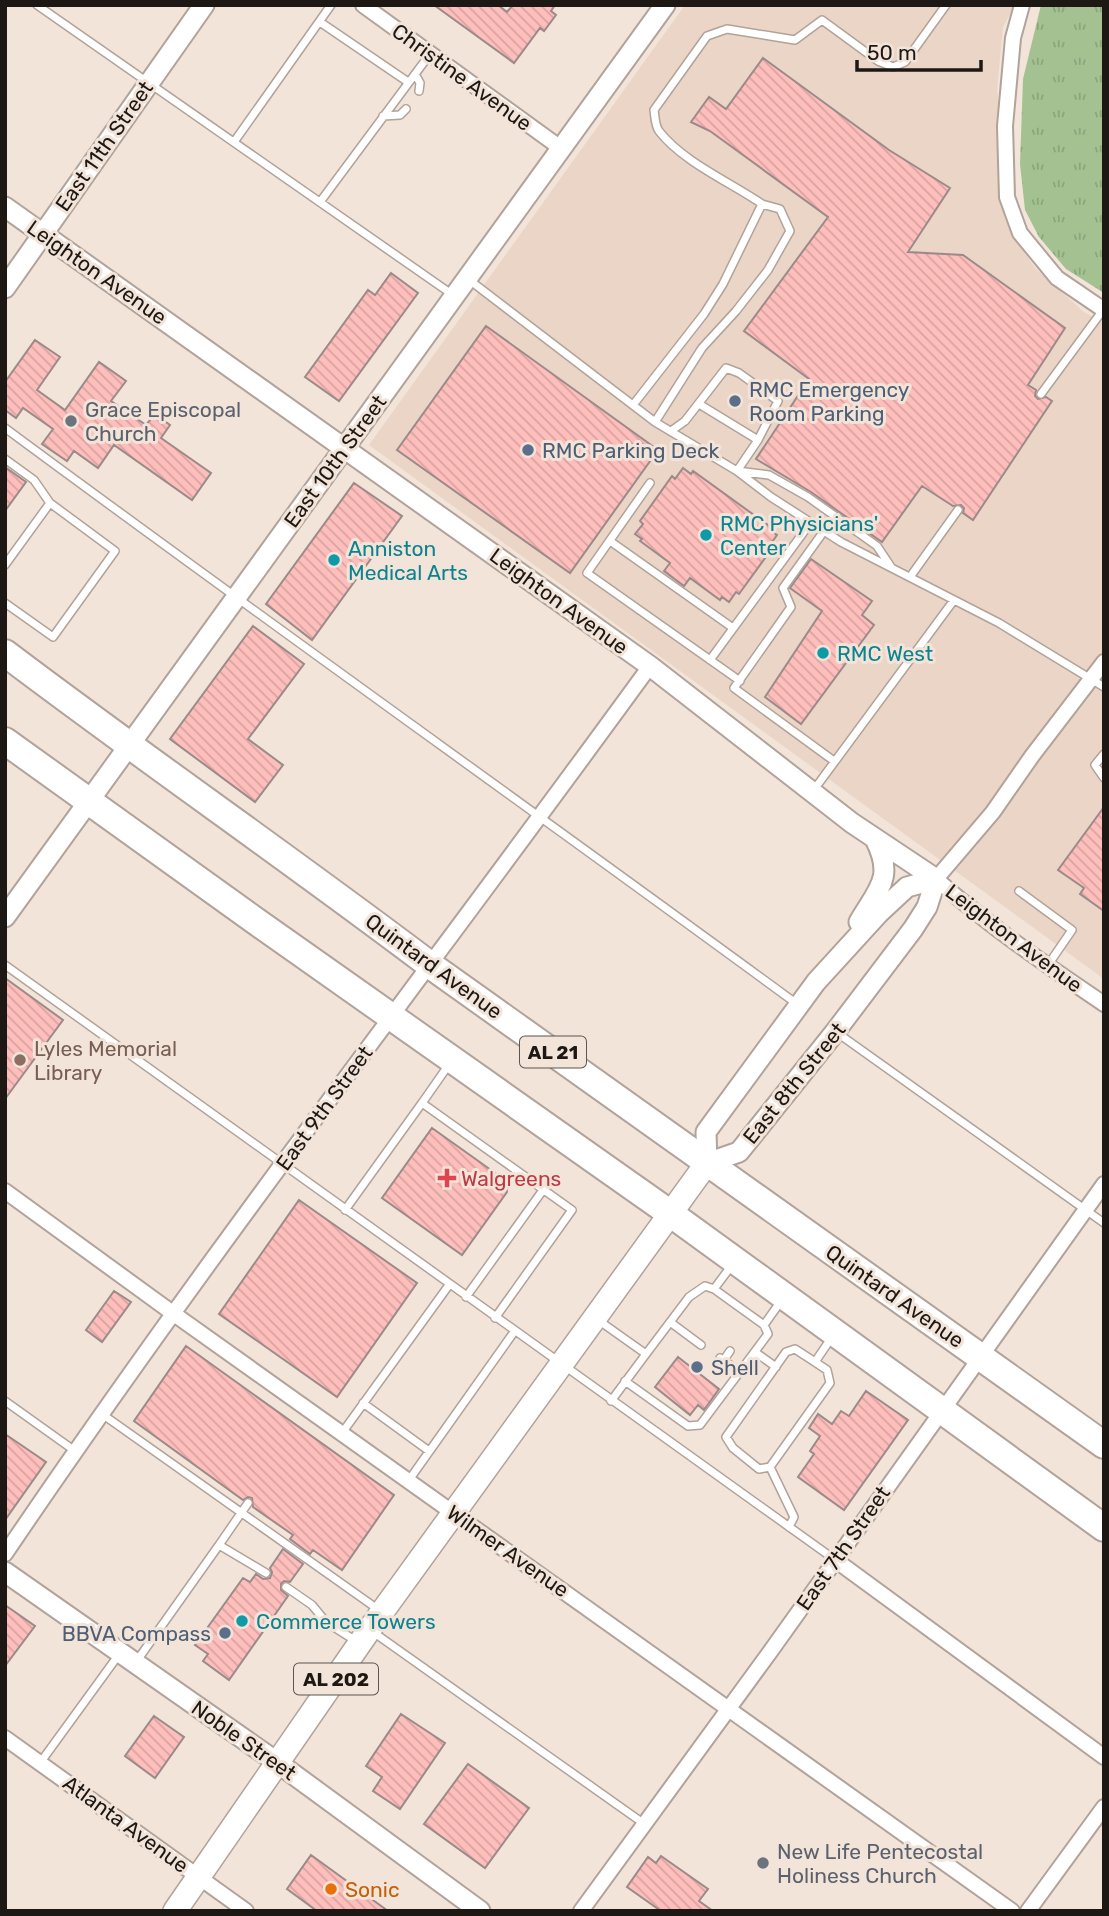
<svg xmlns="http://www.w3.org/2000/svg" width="1109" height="1916" font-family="Rubik,sans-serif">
<defs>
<pattern id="park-tufts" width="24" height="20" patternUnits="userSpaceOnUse" patternTransform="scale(1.75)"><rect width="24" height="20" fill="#a3c191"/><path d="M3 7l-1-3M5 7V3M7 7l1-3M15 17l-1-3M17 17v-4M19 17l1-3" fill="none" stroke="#8ca57c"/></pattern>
<pattern id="building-back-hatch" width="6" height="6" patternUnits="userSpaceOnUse" patternTransform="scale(1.75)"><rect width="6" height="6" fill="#febebc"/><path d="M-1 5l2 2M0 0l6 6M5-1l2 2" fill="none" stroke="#d9a3a1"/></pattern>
</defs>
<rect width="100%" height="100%" fill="#f2e4d9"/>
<path fill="#ead5c6" d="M685,5h330l-12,22 -6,62 4,40v59l12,48 22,32 49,44 20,11v656l-735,-534z"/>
<path fill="url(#park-tufts)" d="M1041,5h63v288l-38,-24 -27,-32 -14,-27 -5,-46 3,-85z"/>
<path fill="url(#building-back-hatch)" stroke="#9b8a89" stroke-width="2" d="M434,5h64l9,7 6,-7h42l-4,6 5,4 -12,16 -4,-3 -26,35z
M763,58l126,92 61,38 -42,64 55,3 102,73 -37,57 8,5 -1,6 3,3 8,-2 6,4 -79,119 -10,-7 1,-5 -3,-3 -8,1 -31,-20 -40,56 -71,-50 -55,-33 53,-80 -65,-48 84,-114 -118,-86 -19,-9 18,-25 17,12z
M391,273l27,20 -79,108 -34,-24 63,-87 7,5z
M486,326l172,124 -88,123 -173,-123z
M35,340l25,17 -23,33 28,20 34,-48 27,19 -15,20 35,24 9,-11 15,11 -9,13 50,35 -19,27 -78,-55 -16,23 -24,-17 -7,10 -25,-17 11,-15 -30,-21 -7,10 -11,-8v-28z
M5,467l21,15 -21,29z
M683,468l8,6 2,-3 79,57 -2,2 7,5 -7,10 3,2 -34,47 -3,-2 -7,10 -7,-5 -2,3 -30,-22 -6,8 -20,-15 6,-8 -30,-22 2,-2 -7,-5 8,-10 -3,-3 32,-45 3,3z
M354,483l48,33 -90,124 -46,-36z
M811,559l61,42 -10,14 12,10 -73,99 -36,-27 57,-86 -32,-23z
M253,626l51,38 -56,75 35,26 -28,37 -85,-63z
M1104,807v104l-24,-17 4,-6 -26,-18z
M5,978l58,42 -58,79z
M432,1128l73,52 2,12 -45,63 -80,-57z
M299,1200l118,83 -80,114 -118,-83z
M114,1291l17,11 -29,40 -16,-12z
M186,1346l208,149 -52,75 -29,-20 -3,4 -20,-15 3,-4 -40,-28 -1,-9 -4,-1 -5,3 -109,-79z
M678,1357l41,32 -15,21 -6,-5 -8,10 -35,-28z
M866,1391l42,29 -64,90 -46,-33 16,-23 -4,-3 10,-15 -11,-8 9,-14 14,10 9,-13 8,5z
M5,1434l41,28 -41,58z
M283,1549l20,15 -13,18 -6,-1 -3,3v6l7,6 -59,84 -26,-19 5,-7 -13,-9 48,-67 7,4 6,-8 7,5 7,-1 2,-6 -2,-4z
M5,1605l30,21 -30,40z
M401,1714l44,29 -45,66 -27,-18 9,-14 -16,-11z
M154,1716l30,21 -29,41 -30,-22z
M468,1764l61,44 -44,60 -61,-44z
M311,1855l77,56h-71l-30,-22z
M661,1856l47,33 -9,12 14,10h-52l-34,-24 21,-30 8,6z"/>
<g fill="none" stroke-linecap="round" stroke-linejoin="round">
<g stroke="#b1a399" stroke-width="10">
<path id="lane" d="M37,5l416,290
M320,22l88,60
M415,74l5,9 -1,8
M383,116l17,-1 6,-6
M234,142l97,-137
M320,202l110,-148
M762,204c-32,-22 -79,-42 -103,-73 -4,-5 -4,-15 -5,-21l53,-74 20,-7 68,11 27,-20 56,41 15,6 12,-5 41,-57
M468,279l187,143 82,49 34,26 70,45 158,81 105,64
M1041,394l62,-84
M699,404l59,36
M633,405l71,-91 19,-30 39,-80 18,5 10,22 -22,39 -32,41 -34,37 -47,74
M5,428c262,194 529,383 792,576
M671,431l14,-10 41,-53 13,5 39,28 -20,39 -21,31 32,4 39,22 69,49 14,21
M5,459l29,21 16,23 65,48 -62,86 -48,-34
M650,483l-63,90 153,108
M824,531l-41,57 8,19 -57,81 100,73
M610,541l123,87
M5,565l45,-62
M910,577l48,-67
M710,660l101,-138
M1104,754l-9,11 9,13
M813,791l141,-191
M1019,891l53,39 -24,35
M5,965l829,594
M836,1032l268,191
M422,1103l28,-40
M345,1210l77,-107 150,107 -77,108
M732,1265l-18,24 50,36 17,-24
M466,1297l77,-107
M598,1320l48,34 -35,47
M670,1322l31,23
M755,1352l21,15
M646,1354l43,-57 16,-11 9,3
M720,1358l20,14
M723,1361l7,-10
M815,1362l12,8 3,13 -60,84 -11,2 -26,-21 -7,-11 60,-85 9,-3 20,13 17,-25
M625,1381l63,45 12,-1 68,-91 -4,-9
M5,1401l70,50
M363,1403l66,48
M102,1414l277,196
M342,1433l107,-148
M770,1467l24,50 -5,10
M409,1480l105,-148
M219,1545l29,-42
M286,1587l26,18 14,17 30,19
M373,1632l270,191
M136,1662l83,-117 47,28
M40,1763l80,-110"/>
</g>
<g stroke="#b1a399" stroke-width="18">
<path id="street" d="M363,5l199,144
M1022,5l-9,33 -8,88 2,71 13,36 37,45 47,32
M1104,662l-72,94 -39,56 -57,67c53,47 110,86 168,125
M5,1191l169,123 838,597
M5,1554c205,-303 430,-592 645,-888
M834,1559l270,198
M5,1738l241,173
M581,1911l189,-259 334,-468
M1028,1911l76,-104"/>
</g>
<g stroke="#b1a399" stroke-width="23">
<path id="secondary" d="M5,207l645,459 202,157 84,56
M5,288l199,-283
M936,879l-9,28 -14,22 -78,103 -96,120 -32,11 -1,-31 110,-150 63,-69 28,-26z
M5,917l660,-912
M859,922c19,-33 36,-44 16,-83
M5,1572l273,191 202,148"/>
</g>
<g stroke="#b1a399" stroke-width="26">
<path id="primary" d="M175,1911l194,-281 338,-467"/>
</g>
<g stroke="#b1a399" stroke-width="30">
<path id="highway" d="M5,653c140,106 285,206 425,312l674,480
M5,741l252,181 414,292 433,314"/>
</g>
<use href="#lane" stroke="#fff" stroke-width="7"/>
<use href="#street" stroke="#fff" stroke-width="14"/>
<use href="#secondary" stroke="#fff" stroke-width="19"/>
<use href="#primary" stroke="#fff" stroke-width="23"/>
<use href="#highway" stroke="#fff" stroke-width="26"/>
</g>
<g fill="#5c6f8a" stroke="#f2e4d9" stroke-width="2.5">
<circle cx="735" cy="401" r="7"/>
<circle cx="528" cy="450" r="7"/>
<circle cx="697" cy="1367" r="7"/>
<circle cx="225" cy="1633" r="7"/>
</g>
<g fill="#6b7280" stroke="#f2e4d9" stroke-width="2.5">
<circle cx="71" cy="421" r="7"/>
<circle cx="763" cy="1863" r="7"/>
</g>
<g fill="#0f9aa8" stroke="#f2e4d9" stroke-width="2.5">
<circle cx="706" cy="535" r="7"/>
<circle cx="334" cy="560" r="7"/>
<circle cx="823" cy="653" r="7"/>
<circle cx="242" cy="1621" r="7"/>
</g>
<circle fill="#8d6e63" stroke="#f2e4d9" stroke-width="2.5" cx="20" cy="1060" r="7"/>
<path fill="#e0444e" stroke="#f2e4d9" stroke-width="2.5" d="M443.5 1167.5h7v7h7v7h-7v7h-7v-7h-7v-7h7z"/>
<circle fill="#e8710a" stroke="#f2e4d9" stroke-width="2.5" cx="331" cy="1889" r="7"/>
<g text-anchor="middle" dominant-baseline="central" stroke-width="6" stroke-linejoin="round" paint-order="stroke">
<g fill="#f2e4d9" stroke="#5d554f" stroke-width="2">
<rect x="520" y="1036.5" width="66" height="31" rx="5"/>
<rect x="294" y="1663.5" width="84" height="31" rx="5"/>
</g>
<g font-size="19" font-weight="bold" fill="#1d1814">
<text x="553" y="1052">AL 21</text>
<text x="336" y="1679">AL 202</text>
</g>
<g font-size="21" fill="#1d1814" stroke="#f2e4d9">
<text transform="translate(462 77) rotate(36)">Christine Avenue</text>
<text transform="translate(104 146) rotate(-55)">East 11th Street</text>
<text transform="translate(97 272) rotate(35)">Leighton Avenue</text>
<text transform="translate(335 461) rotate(-54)">East 10th Street</text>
<text transform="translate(559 601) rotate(36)">Leighton Avenue</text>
<text transform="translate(1014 938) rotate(37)">Leighton Avenue</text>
<text transform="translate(434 966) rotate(36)">Quintard Avenue</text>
<text transform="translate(794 1083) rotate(-51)">East 8th Street</text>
<text transform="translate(324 1108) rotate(-54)">East 9th Street</text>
<text transform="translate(895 1296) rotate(35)">Quintard Avenue</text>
<text transform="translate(843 1548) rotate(-55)">East 7th Street</text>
<text transform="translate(508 1551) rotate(35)">Wilmer Avenue</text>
<text transform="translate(244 1740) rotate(35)">Noble Street</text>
<text transform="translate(126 1824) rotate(36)">Atlanta Avenue</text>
</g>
<g font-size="21" fill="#4e5e75" stroke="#f2e4d9" text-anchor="start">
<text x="749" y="389">RMC Emergency<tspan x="749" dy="24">Room Parking</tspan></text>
<text x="542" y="450">RMC Parking Deck</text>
<text x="711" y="1367">Shell</text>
<text x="211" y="1633" text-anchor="end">BBVA Compass</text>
</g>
<g font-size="21" fill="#5b616d" stroke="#f2e4d9" text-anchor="start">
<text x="85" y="409">Grace Episcopal<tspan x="85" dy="24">Church</tspan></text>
<text x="777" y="1851">New Life Pentecostal<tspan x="777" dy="24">Holiness Church</tspan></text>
</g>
<g font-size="21" fill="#0d838f" stroke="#f2e4d9" text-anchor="start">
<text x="720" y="523">RMC Physicians'<tspan x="720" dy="24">Center</tspan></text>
<text x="348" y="548">Anniston<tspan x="348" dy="24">Medical Arts</tspan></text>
<text x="837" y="653">RMC West</text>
<text x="256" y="1621">Commerce Towers</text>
</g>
<g font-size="21" fill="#785e54" stroke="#f2e4d9" text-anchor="start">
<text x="34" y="1048">Lyles Memorial<tspan x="34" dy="24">Library</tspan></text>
</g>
<g font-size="21" fill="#be3a42" stroke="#f2e4d9" text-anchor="start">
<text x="461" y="1178">Walgreens</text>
</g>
<g font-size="21" fill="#c56008" stroke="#f2e4d9" text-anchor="start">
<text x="345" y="1889">Sonic</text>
</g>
</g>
<rect width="1109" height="1916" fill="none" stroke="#1d1814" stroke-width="14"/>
<path d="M857 60v10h124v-10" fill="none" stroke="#1d1814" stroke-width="3.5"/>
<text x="867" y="60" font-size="21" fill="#1d1814" stroke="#f2e4d9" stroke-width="5" paint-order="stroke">50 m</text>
</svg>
